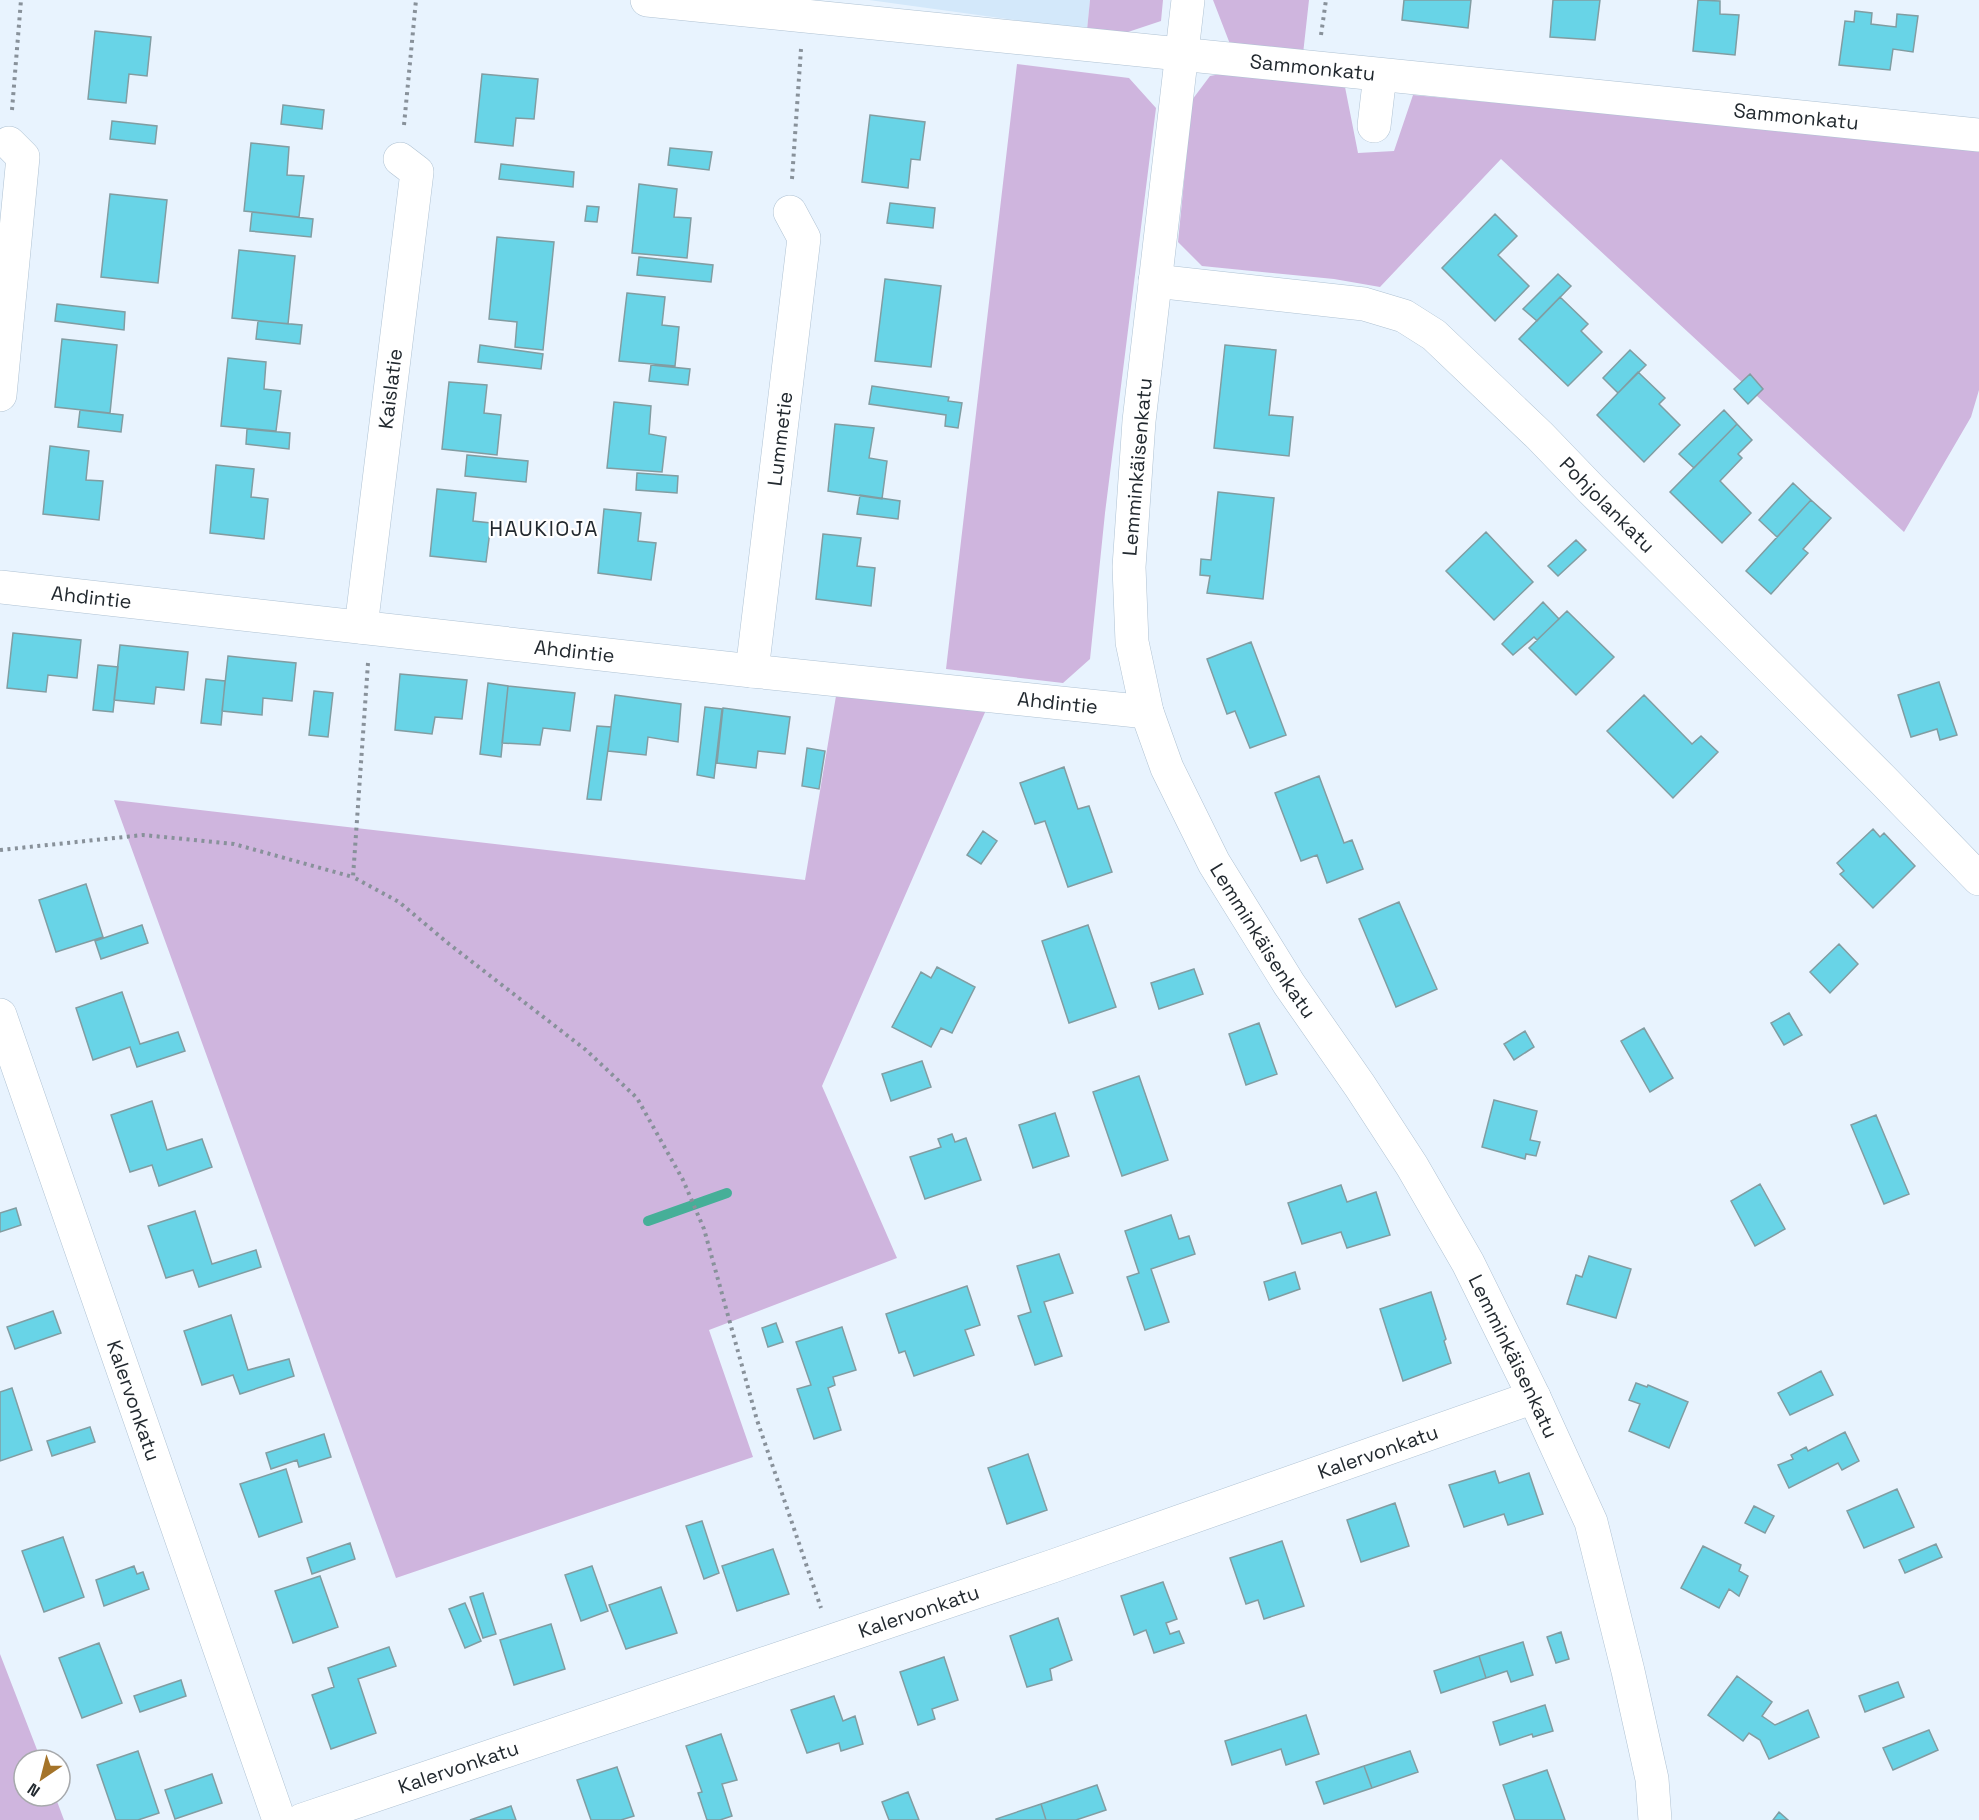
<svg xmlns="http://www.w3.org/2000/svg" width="1979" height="1820" font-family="'Space Grotesk',sans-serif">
<rect width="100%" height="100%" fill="#e8f3fe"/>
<path fill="#d3e8fa" d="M869,0h221l-3,30z"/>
<path fill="#cfb5de" d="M1090,0h73l-2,21 -39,13 -35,-4z
M1213,0h96l-6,54 -73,-10z
M1017,64l112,14 27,30 -51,405 -15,146 -27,24 -117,-14z
M1231,72l114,15 13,66 36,-2 19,-56 346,32 220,24v239l-8,27 -67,115 -403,-373 -121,128 -46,-8 -132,-13 -24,-24 14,-142 18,-24z
M836,696l150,14 -164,376 75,172 -188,72 44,127 -357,121 -282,-778 691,80z
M0,1654l41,106h-17v36h31l9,24h-64z"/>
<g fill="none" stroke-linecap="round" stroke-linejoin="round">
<path stroke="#46af98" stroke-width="10" d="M648,1221l79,-28"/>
</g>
<path fill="#68d4e7" stroke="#819da2" stroke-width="1.5" d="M1404,0h67l-3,28 -66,-8z
M1553,0h47l-5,40 -45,-3z
M1698,0l22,1v13l19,1 -4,40 -42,-4z
M1855,11l17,2 -1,11 25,3 1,-13 21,2 -5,36 -20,-3 -3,21 -51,-5 6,-44 9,1z
M95,31l56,6 -4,39 -18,-2 -3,29 -38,-4z
M482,74l56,5 -4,40 -18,-1 -3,28 -38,-4z
M283,105l41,5 -2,19 -41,-5z
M870,115l55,7 -5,38 -9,-1 -3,29 -46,-6z
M112,121l45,5 -2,18 -45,-5z
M251,143l38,4 -2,28 17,1 -5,41 -55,-6z
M670,148l42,4 -3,18 -41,-5z
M501,164l73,8 -1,15 -74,-8z
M639,184l38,5 -3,28 17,1 -4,40 -55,-5z
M110,194l57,6 -9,83 -57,-6z
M890,203l45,5 -2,20 -46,-5z
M587,206l12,1 -2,15 -12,-1z
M252,212l61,7 -2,18 -61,-6z
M1495,214l22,22 -19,19 31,31 -34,35 -53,-53z
M497,237l57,5 -11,108 -28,-3 2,-25 -28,-3z
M239,250l56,6 -7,68 -56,-6z
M639,257l74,8 -2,17 -74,-7z
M1558,274l13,12 -34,35 -14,-12z
M885,279l56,7 -10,81 -56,-6z
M627,293l38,4 -3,28 17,2 -4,39 -56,-5z
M1560,297l28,27 -7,7 21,21 -34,34 -49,-47z
M57,304l68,8 -1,18 -69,-9z
M258,321l44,4 -2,19 -44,-5z
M62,339l55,6 -7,68 -55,-6z
M480,345l63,9 -2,15 -63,-7z
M1225,345l51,5 -7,65 24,2 -4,39 -75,-8z
M1630,350l16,15 -28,28 -15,-15z
M228,358l38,4 -2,27 17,2 -5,40 -55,-5z
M651,365l39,4 -2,16 -39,-4z
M1638,372l27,26 -6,6 21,21 -36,37 -47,-47z
M1750,374l13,15 -15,15 -14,-15z
M449,382l38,3 -3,28 17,2 -4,40 -55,-6z
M872,386l77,11 -1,4 14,2 -4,25 -13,-2 1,-11 -77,-11z
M614,402l37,4 -2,28 17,3 -4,35 -55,-4z
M80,410l43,5 -2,17 -43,-5z
M1724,410l13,14 -43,44 -15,-14z
M835,424l39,4 -5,30 18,3 -5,38 -54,-8z
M1737,424l15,16 -14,14 4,4 -22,23 31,32 -29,30 -52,-51z
M247,429l43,4 -1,16 -43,-5z
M50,446l39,5 -3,29 17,1 -4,39 -56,-6z
M467,455l61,6 -2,21 -61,-6z
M216,465l38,4 -3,28 17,2 -4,40 -54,-6z
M637,473l41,3 -1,17 -41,-3z
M1793,483l18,17 -34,37 -18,-17z
M437,489l39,4 -3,28 18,2 -5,39 -56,-6z
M1218,492l56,6 -11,101 -56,-6 3,-17 -10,-1 1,-16 10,1z
M860,495l40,6 -2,18 -41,-5z
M1811,500l20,18 -28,31 5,4 -37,41 -25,-23z
M604,509l37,4 -3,28 18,2 -5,37 -53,-7z
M1486,532l47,50 -39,38 -48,-49z
M823,534l38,4 -4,28 18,2 -4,38 -55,-7z
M1576,540l10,10 -28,26 -10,-10z
M1543,602l16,17 -22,21 -3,-3 -21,18 -11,-11z
M1567,611l47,46 -38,38 -47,-47z
M13,633l68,7 -4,38 -29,-3 -2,17 -39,-4z
M1251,642l35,93 -36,13 -15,-37 -8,3 -20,-55z
M120,645l68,7 -4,38 -28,-3 -2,17 -40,-4z
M228,656l68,7 -4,38 -29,-3 -1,17 -40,-4z
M98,665l20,2 -5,45 -20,-2z
M400,674l67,6 -5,39 -27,-2 -3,17 -37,-4z
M206,679l19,2 -4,44 -20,-2z
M1939,682l18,53 -17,5 -3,-11 -26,8 -13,-42z
M488,683l20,3 -7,71 -21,-3z
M508,686l67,7 -5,38 -27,-3 -3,17 -38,-2z
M314,691l19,2 -5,44 -19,-2z
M615,695l66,9 -3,38 -30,-5 -2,18 -38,-4z
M1644,695l48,49 9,-8 17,16 -45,46 -66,-67z
M705,707l17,2 -8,69 -17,-3z
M723,708l67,9 -5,37 -27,-3 -2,17 -39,-5z
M597,726l14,1 -10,73 -14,-1z
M807,748l18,3 -6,38 -17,-3z
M1064,767l14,42 11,-3 23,66 -44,15 -23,-66 -10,3 -15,-41z
M1319,776l25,67 8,-3 11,29 -36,14 -10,-28 -16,6 -26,-68z
M1873,829l7,8 4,-4 31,33 -42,42 -33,-34 4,-3 -7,-8z
M983,831l14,10 -16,23 -14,-9z
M86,884l17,53 -47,15 -17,-52z
M1399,902l38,87 -41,18 -37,-88z
M142,925l6,18 -47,16 -6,-18z
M1088,925l28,82 -47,16 -27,-82z
M1839,944l19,20 -28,29 -20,-21z
M937,967l38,20 -23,46 -11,-5 -10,19 -39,-20 29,-55 10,6z
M1194,969l9,25 -44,15 -8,-26z
M122,992l18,52 38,-12 7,19 -48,16 -7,-20 -37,13 -17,-52z
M1789,1013l13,22 -18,10 -13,-22z
M1259,1023l18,51 -31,11 -17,-51z
M1644,1028l29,50 -23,14 -29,-51z
M1525,1031l9,16 -20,13 -10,-16z
M922,1061l9,26 -40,14 -9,-27z
M1139,1076l29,84 -46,16 -29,-84z
M1494,1100l43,11 -7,29 10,2 -4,14 -10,-2 -1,5 -43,-12z
M152,1101l15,49 35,-11 10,28 -53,19 -7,-21 -22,7 -19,-57z
M1055,1113l14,43 -36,12 -14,-43z
M1876,1115l33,79 -25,10 -33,-79z
M952,1134l3,8 11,-4 15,42 -56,19 -15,-42 31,-10 -3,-8z
M1760,1184l25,45 -30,17 -24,-45z
M1341,1185l6,17 29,-10 14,43 -43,13 -6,-16 -39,12 -14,-41z
M16,1208l5,17 -21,7v-19z
M195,1211l17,53 44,-14 5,17 -62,20 -6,-17 -27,8 -18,-52z
M1171,1215l8,24 10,-3 6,18 -44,15 18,53 -24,8 -18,-53 12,-4 -14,-42z
M1059,1254l14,39 -29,9 18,54 -27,9 -17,-49 13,-4 -14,-46z
M1589,1256l42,13 -15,49 -49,-14 9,-29 6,2z
M1295,1272l5,17 -31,11 -5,-18z
M967,1286l13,39 -15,5 9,25 -60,21 -9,-25 -6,2 -13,-39z
M1431,1292l15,47 -2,2 7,22 -48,18 -23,-72z
M53,1311l8,22 -46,16 -8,-22z
M231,1315l17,55 41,-11 5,17 -54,18 -7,-19 -31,10 -18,-54z
M776,1323l7,19 -15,5 -6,-19z
M842,1327l14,43 -23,7 2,8 -7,3 13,42 -27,9 -17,-50 14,-4 -15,-43z
M1821,1371l12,24 -43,20 -12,-22z
M1636,1383l11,4 1,-2 40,17 -19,46 -40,-17 11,-27 -11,-4z
M12,1388l20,62 -32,11v-69z
M90,1427l5,15 -43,14 -5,-15z
M1845,1432l14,29 -17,9 -4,-7 -49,25 -11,-23 15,-6 -2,-4 15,-8 2,4z
M324,1434l7,23 -32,10 -2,-7 -26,9 -5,-16z
M1028,1454l19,56 -40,14 -19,-56z
M286,1469l16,53 -43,15 -19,-53z
M1495,1471l4,12 30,-10 14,41 -35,11 -4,-11 -40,13 -15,-42z
M1897,1489l17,38 -50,21 -17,-37z
M1395,1503l14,43 -48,16 -14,-42z
M1754,1506l20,10 -9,17 -20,-10z
M702,1521l17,52 -15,6 -18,-53z
M63,1537l21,60 -40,15 -22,-61z
M1282,1541l22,65 -40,13 -6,-19 -12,4 -16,-46z
M350,1543l5,16 -43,15 -5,-16z
M1936,1544l6,13 -37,16 -6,-13z
M1703,1546l38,19 -2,6 9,5 -9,20 -10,-7 -10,19 -38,-20z
M773,1549l16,45 -52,17 -15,-45z
M134,1566l3,8 6,-2 6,17 -45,17 -8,-26z
M592,1566l16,45 -27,10 -16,-46z
M320,1576l18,51 -45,16 -18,-52z
M1163,1582l14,37 -11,4 4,11 9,-3 5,12 -30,10 -8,-23 -12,5 -13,-39z
M661,1587l16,46 -51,16 -17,-44z
M483,1593l13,41 -13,4 -13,-41z
M465,1603l16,38 -16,7 -16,-39z
M1058,1618l14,42 -22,9 2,11 -25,7 -17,-51z
M551,1624l14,45 -51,16 -14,-45z
M1561,1632l8,27 -13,4 -9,-26z
M1523,1642l10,33 -22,7 -4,-11 -21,7 -7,-22z
M99,1643l23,60 -40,15 -23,-60z
M389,1647l7,19 -38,13 18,54 -45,16 -19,-54 22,-8 -6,-19z
M1479,1656l7,22 -45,15 -7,-22z
M944,1657l14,43 -26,9 3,10 -17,6 -18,-53z
M1737,1676l35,26 -10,14 13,9 33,-15 11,27 -50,22 -9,-19 -11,-7 -6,8 -35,-26z
M181,1680l5,16 -46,16 -6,-16z
M1898,1682l6,15 -39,15 -6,-16z
M834,1696l9,25 12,-5 8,28 -22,7 -2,-8 -32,10 -16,-43z
M1545,1705l8,26 -20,6 -1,-3 -32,11 -7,-23z
M1306,1715l13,39 -33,11 -5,-16 -49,16 -7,-24z
M1929,1730l9,20 -45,20 -10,-22z
M721,1734l16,46 -15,4 10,32 -12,4h-13l-9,-27 4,-1 -16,-46z
M138,1751l21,62 -21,7h-22l-19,-55z
M1410,1751l8,21 -46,16 -8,-22z
M1364,1766l8,22 -48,16 -8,-22z
M617,1767l17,49 -13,4h-30l-14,-40z
M1547,1770l18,50h-50l-12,-35z
M212,1774l10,29 -47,16 -10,-29z
M1097,1785l9,25 -30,10h-30l-5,-16z
M908,1792l11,28h-30l-7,-18z
M1041,1804l5,16h-50v-1z
M511,1806l5,14h-46z
M1779,1812l9,8h-15z"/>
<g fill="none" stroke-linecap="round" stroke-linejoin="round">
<g stroke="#afc2d3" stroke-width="34">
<g id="minor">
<path id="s1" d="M647,0l1332,135"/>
<path id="s2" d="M1188,0l-49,421 -10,146 3,75 15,70 20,56 47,95 75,121 71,102 52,80 56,97 66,134 57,125 37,149 24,108 3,41"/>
<path d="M1374,126l6,-51"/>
<path id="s3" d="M1155,281l209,23 40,12 30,19 106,101 51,53 291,290 97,100"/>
<path d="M0,395l23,-238 -14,-14"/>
<path id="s4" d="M0,587l752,84 395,41"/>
<path id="s5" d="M361,627l56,-455 -17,-13"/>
<path id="s6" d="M752,671l52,-433 -14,-26"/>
<path id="s7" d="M0,1015l279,805"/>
<path id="s8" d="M302,1820l751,-254 481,-169"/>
</g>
</g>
<path stroke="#88919a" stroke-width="4" stroke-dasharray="3 4.5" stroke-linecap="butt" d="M1321,35l5,-35
M12,110l9,-110
M404,125l12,-125
M792,179l9,-130
M368,663l-15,214 46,25 50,42 137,106 51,48 46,82 21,49 53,191 64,188
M0,850l143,-15 91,9 119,33"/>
<use href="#minor" stroke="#fff" stroke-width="33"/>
</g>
<g text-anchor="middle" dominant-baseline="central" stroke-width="4.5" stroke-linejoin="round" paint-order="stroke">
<g font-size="20" fill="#22292f" stroke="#fff">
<text stroke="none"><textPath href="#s1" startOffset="669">Sammonkatu</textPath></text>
<text stroke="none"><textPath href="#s1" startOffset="1155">Sammonkatu</textPath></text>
<text stroke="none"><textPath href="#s5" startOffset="240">Kaislatie</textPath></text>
<text stroke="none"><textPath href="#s6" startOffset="234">Lummetie</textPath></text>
<text transform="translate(1137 467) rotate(-85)">Lemminkäisenkatu</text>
<text stroke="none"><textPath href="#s3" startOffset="530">Pohjolankatu</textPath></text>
<text stroke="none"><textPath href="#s4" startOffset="92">Ahdintie</textPath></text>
<text stroke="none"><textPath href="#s4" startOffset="578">Ahdintie</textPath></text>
<text stroke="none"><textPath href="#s4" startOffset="1064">Ahdintie</textPath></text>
<text stroke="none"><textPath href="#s2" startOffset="974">Lemminkäisenkatu</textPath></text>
<text stroke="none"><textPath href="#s2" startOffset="1460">Lemminkäisenkatu</textPath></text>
<text stroke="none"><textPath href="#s7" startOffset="408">Kalervonkatu</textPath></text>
<text stroke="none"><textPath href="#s8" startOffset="1137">Kalervonkatu</textPath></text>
<text stroke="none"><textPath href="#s8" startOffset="651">Kalervonkatu</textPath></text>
<text stroke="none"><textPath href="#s8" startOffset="165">Kalervonkatu</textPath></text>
</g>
<g font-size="21" letter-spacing="1.5" fill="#22292f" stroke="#fff">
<text x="544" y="528">HAUKIOJA</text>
</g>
</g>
<g transform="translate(42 1778) rotate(215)"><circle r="28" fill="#ffffff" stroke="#a7a9ac" stroke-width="1.5"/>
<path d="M0-4.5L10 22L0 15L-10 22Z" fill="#a57429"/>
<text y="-9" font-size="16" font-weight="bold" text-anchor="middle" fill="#22292f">N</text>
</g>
</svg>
